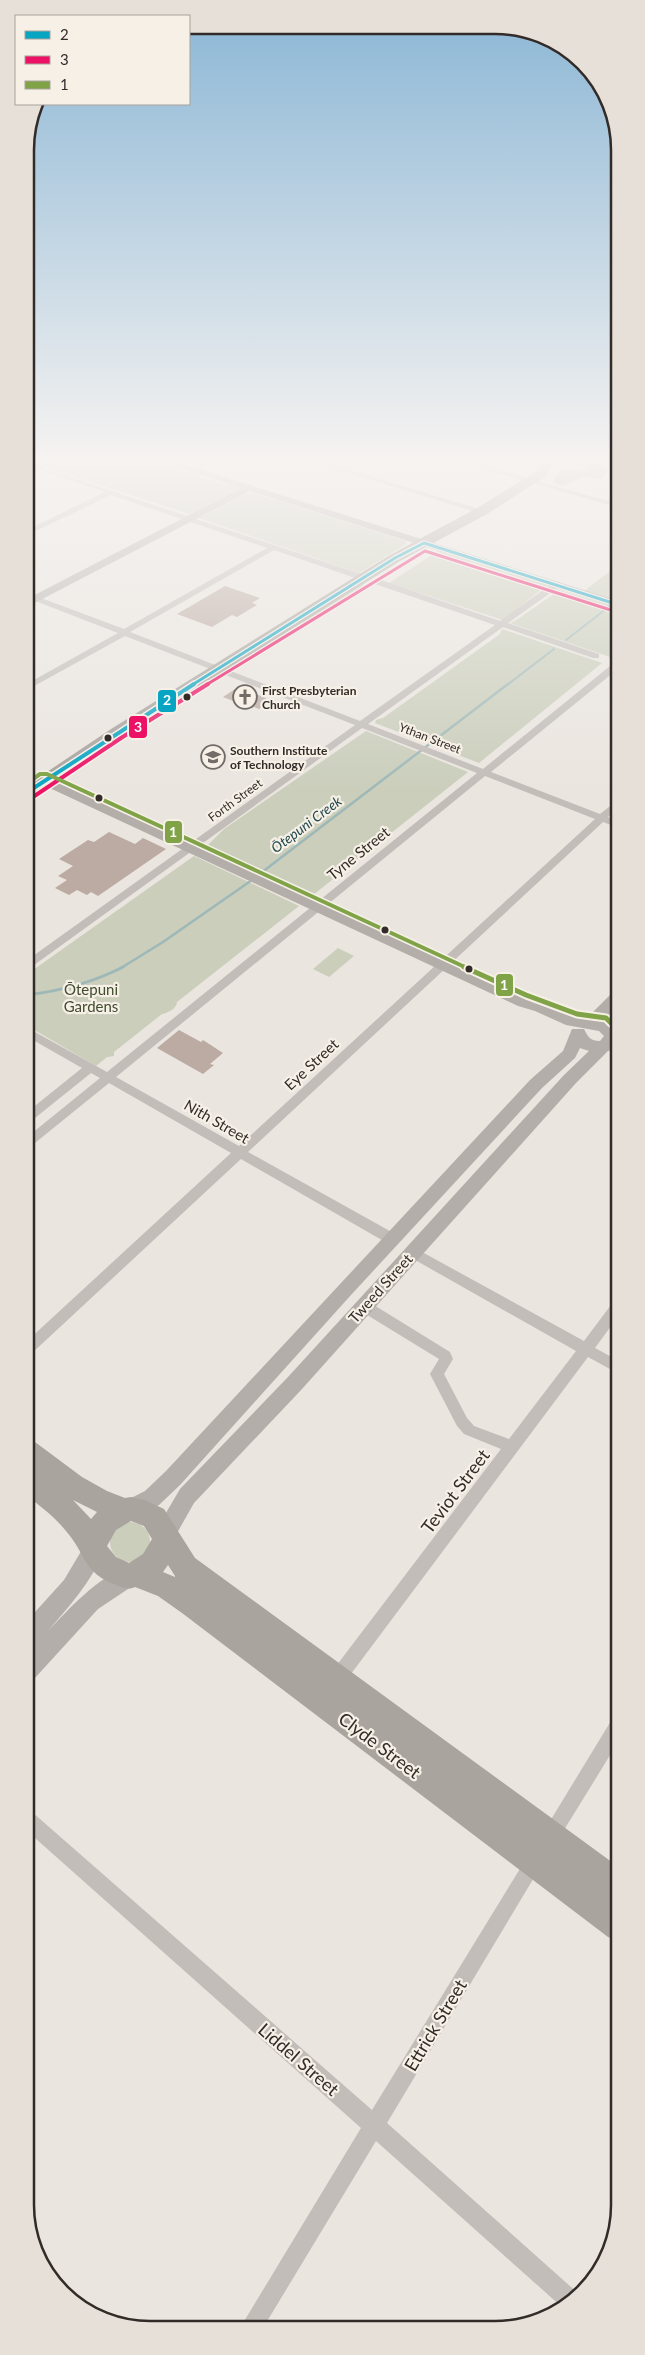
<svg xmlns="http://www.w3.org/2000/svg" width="645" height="2355" font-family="Lato,sans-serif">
<rect width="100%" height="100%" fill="#eae5df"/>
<path fill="#cacebb" d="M58,462h98l64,21 18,3 1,3 -49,25 -142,-46z
M254,493l151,48 1,3 -47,29 -160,-55 47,-24z
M438,551l112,35 -3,3h-5l-39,31 -114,-37z
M619,564v39l-36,-11z
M362,585l5,1 -58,37 -8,-1z
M556,589l63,19v52l-109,-37 8,-4 36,-25 -1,-3z
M502,629l100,34 -123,100 -104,-40 1,-3 7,-2 117,-84z
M366,731l102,41 -155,123 -36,-14 -3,-4 -47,-21 -18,-5 2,-2 -4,-3 17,-17z
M194,856l105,50 -122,96c0,6 -9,11 -15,12l-48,38v4l-7,1 -11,9 -70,-41v-50z
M338,948l16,8 -25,21 -16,-8z
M110 1542a20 20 0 1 1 40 0a20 20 0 1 1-40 0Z"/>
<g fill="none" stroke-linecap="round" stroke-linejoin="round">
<path stroke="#9eb8b8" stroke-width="2" d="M566,640l40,-31 13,-15
M507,685l47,-36"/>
<path stroke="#9eb8b8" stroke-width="2.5" d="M257,876l251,-192
M121,968l42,-26 89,-62"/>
<path stroke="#9eb8b8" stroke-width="3" d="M26,995c35,-4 66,-12 97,-28"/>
</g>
<path fill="#bbaba3" d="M589,462h10l-2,4 11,2 -6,11 -20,-2 -19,9 -10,-4 8,-14 23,3z
M225,586l35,12 -8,5 5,2 -20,12 -5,-2 -20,12 -35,-13z
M238,687l28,11 -1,7 -6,4 -5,-2 -2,1 -29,-11z
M109,832l26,12 8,-6 23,11 -68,47 -7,-4 -4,3 -10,-5 -8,5 -14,-7 12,-8 -9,-4 15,-10 -14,-7 29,-19 6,2z
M179,1030l22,12 2,-2 20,13 -13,11 4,1 -11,9 -46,-26z"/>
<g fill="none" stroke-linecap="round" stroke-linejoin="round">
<path fill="#c2bdb9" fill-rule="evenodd" d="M25,462l342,114v4h-6l-87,-30 -144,82 230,89 135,-96 -120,-41v-4h6l119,41 54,-39h6v4l-52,37 91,31v4h-6l-90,-31 -135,97 115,45 127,-103 9,-3v5l-128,104 109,42 19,-15v8l-11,10 11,5v6l-16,-6 -355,330 149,83 1,4 -1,4h-10l-146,-84 -210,195 -5,2v-14l205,-189 -122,-70 -79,64 -4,1v-10l74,-60 -9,-5 -61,49 -4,1v-10l56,-45 -56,-32v-9l81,45 370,-299 -115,-45 -332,240 -4,1v-8l329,-236 -230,-89 -100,55v-6l93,-52 -93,-36v-5l99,37 143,-81 -156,-53 -86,41v-5l80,-39 -80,-27zM485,776l110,43 -356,327 -123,-69z
M313,462h9l164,49 -7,2z
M461,462h9l149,42v4z
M605,1041l14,6v8l-18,-7 -2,-3z
M413,1247l171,94 30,-40 5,-1v15l-24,33 24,13v13l-31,-17 -246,329 -6,2 -6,-2 -2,-6 2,-6 171,-225 -37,-15 -7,-8 -27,-52 9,-15 -80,-49 -2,-4 2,-4 5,-1 5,1 81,50 3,7 -9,15 23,44 7,8 35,13 67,-88 -168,-95 -2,-4 2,-4z
M620,1714v25l-64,104 -6,3 -6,-3 -3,-6 3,-6 70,-115z
M26,1809l6,3 340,298 157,-256 6,-3 6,3 3,6 -3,6 -154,257 193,172 -17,13 -187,-167 -113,187h-23l121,-200 -335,-298z"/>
<path fill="#b3aea9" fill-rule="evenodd" d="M42,462h12l-29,13v-7z
M163,462h13l443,139v7l-369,-117 -225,117v-8l216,-112z
M26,768l502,230c20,6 39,17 59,20l27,-27 5,-1v14l-16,17 13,6 3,8 -1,6 -42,42 -274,306 -108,114 -22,39 -8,3 -8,-3 -3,-7 27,-46 108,-112 276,-302 25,-24 -9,-3 -5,10 -33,30 -191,207 -171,190 -21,20 -28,14 -8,-3 -3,-7 3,-7 22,-11 21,-20 364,-391 33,-29 9,-22h12c4,8 6,12 16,12l4,-5 -5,-5 -33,-6 -31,-14 -17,-5 -492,-229z
M94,1540l8,3 3,7c-14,32 -36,57 -59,83 25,-26 49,-54 83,-67l8,3 3,7 -3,7 -39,26 -64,70 -8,3v-28l7,-7 -7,3v-28l38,-42 22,-37z"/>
<path fill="#a9a49e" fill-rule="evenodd" d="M543,462h12l-10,15 -58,37 -87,47 -277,174 -91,62 -6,1v-12l85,-57 279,-174 87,-47 60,-37z
M26,1438l9,4 47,35 25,14 18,7 6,-1 14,3 19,9 31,49 425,310v74l-12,-5 -426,-324 -24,-17 -23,-9c-7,3 -12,1 -19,-2 -34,-13 -29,-30 -50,-54 -11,-14 -26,-25 -40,-36v-27l7,3 -7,-6zM73,1500l24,12 -6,7zM131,1521l13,5 8,13 -9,15 -14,9 -13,-6 -9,-11 9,-16zM168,1565l7,11v1l-12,-5z"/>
<g stroke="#f6f0e7" stroke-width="5.5">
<path id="bus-1-far1" d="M192,685l203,-127 29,-15 195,62"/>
</g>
<g stroke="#f6f0e7" stroke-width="7">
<path id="bus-1" d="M26,793l168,-109"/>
</g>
<g stroke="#f6f0e7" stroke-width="5.5">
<path id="bus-2-far1" d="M206,685l219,-134 192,61"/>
</g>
<g stroke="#f6f0e7" stroke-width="7">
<path id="bus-2" d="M30,799l91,-61 87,-54"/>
</g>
<g stroke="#f6f0e7" stroke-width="7">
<path id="bus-3-far1" d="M26,784l14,-10h7l420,194"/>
</g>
<g stroke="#f6f0e7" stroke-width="9">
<path id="bus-3" d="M464,967l62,28 51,19 29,4 13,13"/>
</g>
<use href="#bus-1-far1" stroke="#08a5c3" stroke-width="3"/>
<use href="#bus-1" stroke="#08a5c3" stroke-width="4"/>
<use href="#bus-2-far1" stroke="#ec1165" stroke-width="3"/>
<use href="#bus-2" stroke="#ec1165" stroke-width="4"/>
<use href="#bus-3-far1" stroke="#7fa346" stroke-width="4"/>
<use href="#bus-3" stroke="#7fa346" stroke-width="5"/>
</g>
<linearGradient id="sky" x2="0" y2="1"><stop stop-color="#8ab6d5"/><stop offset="0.58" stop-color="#f6f3f1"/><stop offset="1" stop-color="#f6f3f1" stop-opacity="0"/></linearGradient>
<rect width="645" height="791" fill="url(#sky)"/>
<defs>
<g id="church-ring" transform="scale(1.25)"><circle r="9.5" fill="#f6f0e7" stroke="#726c68" stroke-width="1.5"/><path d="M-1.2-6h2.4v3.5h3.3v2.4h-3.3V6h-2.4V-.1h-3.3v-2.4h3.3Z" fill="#726c68"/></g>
<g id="university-ring" transform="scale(1.25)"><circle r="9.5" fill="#f6f0e7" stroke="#726c68" stroke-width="1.5"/><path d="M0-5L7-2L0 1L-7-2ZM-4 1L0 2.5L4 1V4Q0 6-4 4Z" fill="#726c68"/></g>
</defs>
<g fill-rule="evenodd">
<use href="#church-ring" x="245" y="697"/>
<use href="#university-ring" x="213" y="757"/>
</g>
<g fill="#322b28" stroke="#f6f0e7" stroke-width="2">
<circle cx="187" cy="697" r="4.5"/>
<circle cx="108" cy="738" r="4.5"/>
<circle cx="99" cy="798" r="4.5"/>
<circle cx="385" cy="930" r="4.5"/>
<circle cx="469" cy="969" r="4.5"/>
</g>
<g text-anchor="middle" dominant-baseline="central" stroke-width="4.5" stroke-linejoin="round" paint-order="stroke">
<g font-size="12" font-weight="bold" fill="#322b28" stroke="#f6f0e7" text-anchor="start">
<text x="262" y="690">First Presbyterian<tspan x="262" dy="14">Church</tspan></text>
<text x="230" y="750">Southern Institute<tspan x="230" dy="14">of Technology</tspan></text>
</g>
<g font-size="12" fill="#322b28" stroke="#f6f0e7">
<text transform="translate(430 738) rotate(21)">Ythan Street</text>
<text transform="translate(235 800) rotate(-36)">Forth Street</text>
</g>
<g font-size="14" font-style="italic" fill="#234a4e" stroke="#f6f0e7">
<text transform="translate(306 824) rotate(-37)">Ōtepuni Creek</text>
</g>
<g font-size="15" fill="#322b28" stroke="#f6f0e7">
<text transform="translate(358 853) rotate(-39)">Tyne Street</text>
<text transform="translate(311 1064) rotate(-43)">Eye Street</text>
<text transform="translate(217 1121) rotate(30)">Nith Street</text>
<text transform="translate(380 1288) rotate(-48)">Tweed Street</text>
</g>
<g font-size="15" fill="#414d2f" stroke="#f6f0e7">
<text x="91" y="989">Ōtepuni<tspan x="91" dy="17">Gardens</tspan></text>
</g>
<g font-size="18" fill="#322b28" stroke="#f6f0e7">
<text transform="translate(455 1491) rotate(-53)">Teviot Street</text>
<text transform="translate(380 1745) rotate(37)">Clyde Street</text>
<text transform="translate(435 2025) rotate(-59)">Ettrick Street</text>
<text transform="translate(299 2059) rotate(41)">Liddel Street</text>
</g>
</g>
<path d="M0 0H645V2355H0ZM150 34H495A116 116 0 0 1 611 150V2205A116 116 0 0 1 495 2321H150A116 116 0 0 1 34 2205V150A116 116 0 0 1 150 34Z" fill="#e6e0d8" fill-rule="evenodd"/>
<path fill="none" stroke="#322b28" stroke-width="2.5" d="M150 34H495A116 116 0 0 1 611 150V2205A116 116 0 0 1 495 2321H150A116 116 0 0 1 34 2205V150A116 116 0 0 1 150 34Z"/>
<g stroke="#f6f0e7" stroke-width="2">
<rect x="157" y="689" width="20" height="24" rx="5" fill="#08a5c3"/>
<rect x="128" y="715" width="20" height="24" rx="5" fill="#ec1165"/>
<rect x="164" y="820" width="19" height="24" rx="5" fill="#7fa346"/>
<rect x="495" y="973" width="19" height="24" rx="5" fill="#7fa346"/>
</g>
<g font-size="14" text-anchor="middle" font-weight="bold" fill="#fff">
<text x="167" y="705">2</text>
<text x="138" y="732">3</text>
<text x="173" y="837">1</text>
<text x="504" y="990">1</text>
</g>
<rect x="15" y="15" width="175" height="90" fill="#f6f0e7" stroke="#a8a19b"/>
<rect x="25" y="31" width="25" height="8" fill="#08a5c3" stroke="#a8a19b"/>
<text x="60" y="40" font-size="15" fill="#322b28">2</text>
<rect x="25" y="56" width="25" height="8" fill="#ec1165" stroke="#a8a19b"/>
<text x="60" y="65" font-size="15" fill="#322b28">3</text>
<rect x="25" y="81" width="25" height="8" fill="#7fa346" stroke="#a8a19b"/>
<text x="60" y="90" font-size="15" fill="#322b28">1</text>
</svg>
